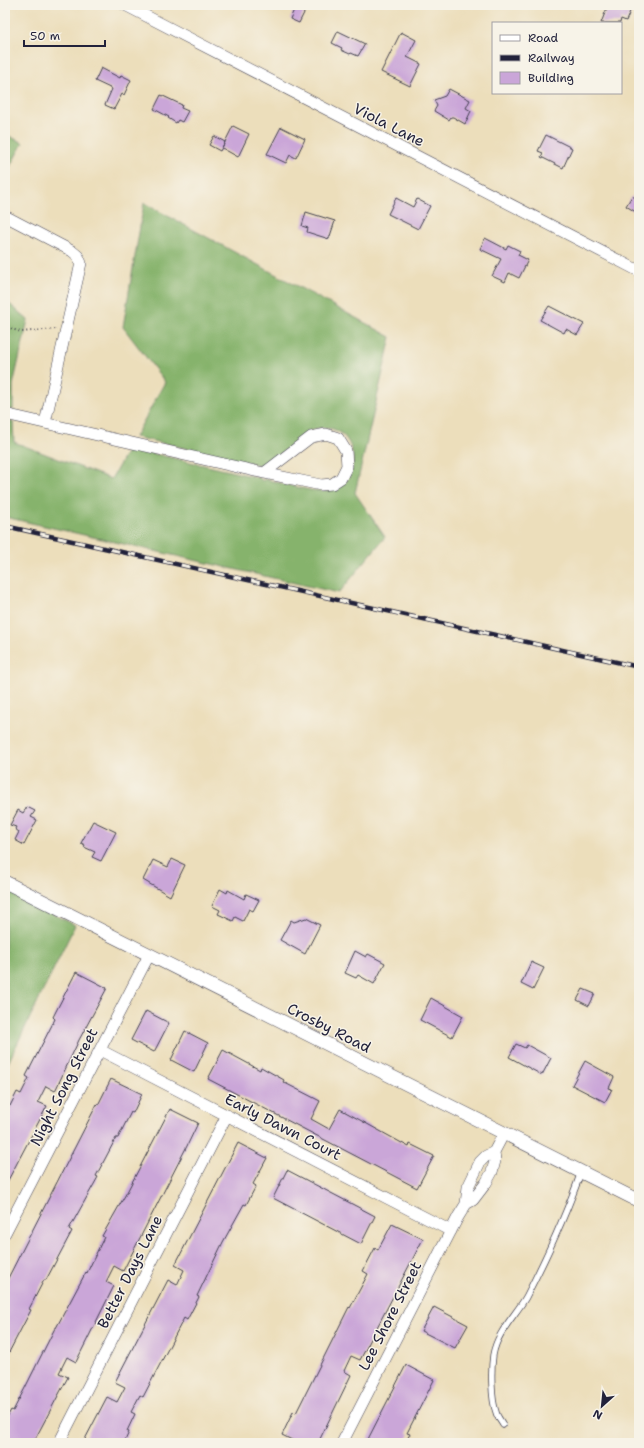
<svg xmlns="http://www.w3.org/2000/svg" width="644" height="1448" font-family="'Shantell Sans',sans-serif">
<rect width="100%" height="100%" fill="#f7f3e8"/>
<filter id="ink" filterUnits="userSpaceOnUse"><feTurbulence type="fractalNoise" baseFrequency=".025" numOctaves="2"/><feDisplacementMap in="SourceGraphic" scale="8" xChannelSelector="R" yChannelSelector="G"/><feConvolveMatrix kernelMatrix="1 2 1 2 8 2 1 2 1" color-interpolation-filters="sRGB"/></filter>
<filter id="wash" filterUnits="userSpaceOnUse"><feTurbulence type="fractalNoise" baseFrequency=".012" numOctaves="4" result="noise"/><feDisplacementMap in="SourceGraphic" scale="16" xChannelSelector="R" yChannelSelector="G"/><feGaussianBlur stdDeviation="0.9" result="paint"/><feColorMatrix in="noise" values="0 0 0 0 0 0 0 0 0 0 0 0 0 0 0 0 0 1.4 0 .05"/><feComposite in="paint" operator="in"/></filter>
<g filter="url(#wash)">
<rect width="100%" height="100%" fill="#ecdebb"/>
<path fill="#86b36c" stroke="#546a54" d="M5,134l18,9 -18,32z
M144,203l247,134 -36,156 30,44 -46,56 -334,-76v-97l8,2 1,20 97,37 18,-31 131,30 2,3 3,-2c16,4 54,16 69,11 34,-13 20,-77 -24,-59 -5,2 -8,7 -12,10 -11,8 -23,17 -34,25l-129,-29 30,-55 -42,-55z
M5,300l23,20 -15,65v25l-8,-2z
M5,889l70,36 -70,144z"/>
<g id="blocks">
<path fill="#caa6d8" d="M296,5h12l-9,18 -9,-4z
M608,5h13l10,4 -5,12 -5,-2 -1,4h-19z
M338,31l27,13 -7,12 -7,-3 -1,1 -9,-4 1,-2 -10,-5z
M401,32l15,8 -9,17 14,7 -11,22 -29,-14z
M101,68l19,10 1,-3 10,5 -7,15 -2,-1 -8,15 -9,-4 7,-16 -17,-8z
M449,89l21,11 -4,8 5,3 -6,13 -12,-7h-2l-2,3 -15,-9 3,-5 -3,-6 11,-4z
M161,95l21,10 -1,3 7,3 -6,11 -4,-2 -2,3 -8,-5 1,-1 -15,-8z
M233,126l16,8 -11,23 -16,-9z
M281,127l24,12 -9,19 -6,-3 -4,8 -19,-9z
M546,135l26,13 -9,20 -22,-11 2,-4 -5,-2z
M214,136l11,6 -5,9 -11,-6z
M632,196l7,4v14l-13,-8z
M396,198l17,9 4,-8 13,7 -12,23 -30,-15z
M306,212l29,9 -6,18 -22,-7 1,-4 -6,-2z
M485,238l21,11 2,-4 12,6 -2,4 10,5 -9,18 -10,-5 -4,9 -13,-6 9,-17 -21,-10z
M549,306l35,18 -7,11 -11,-6 -2,4 -24,-13z
M27,807l8,4 -4,6 6,3 -13,25 -9,-5 4,-8 -4,-3 1,-2 -6,-2 8,-15 5,3z
M93,821l23,11 -15,29 -9,-4 3,-5 -11,-5 1,-2 -4,-2z
M172,859l13,6 -15,31 -27,-16 10,-20 15,7z
M220,889l7,4 1,-3 16,9 2,-5 13,6 -6,11 -4,-2 -6,12 -8,-4 -2,4 -15,-7 2,-4 -8,-4z
M306,918l14,7 -15,29 -25,-14 11,-20 3,2z
M355,951l11,6 2,-3 17,9 -11,21 -16,-9 -2,3 -11,-5z
M531,962l13,6 -11,22 -12,-6z
M76,972l31,16 -28,52 -24,51 -9,-5 -8,16 9,4 -42,80v-76l3,-5 2,1 7,-14 4,2 8,-16 -3,-2 29,-57 -2,-2z
M583,989l12,5 -6,12 -12,-6z
M431,998l32,18 -11,21 -32,-17z
M146,1011l23,12 -15,29 -23,-12z
M185,1031l23,12 -14,29 -23,-12z
M516,1044l9,4 2,-3 24,13 -9,17 -33,-18z
M223,1050l37,20 1,-3 23,13 -1,2 37,19 -9,18 18,10 11,-20 69,38 1,-3 24,12 -17,32 -209,-109z
M585,1061l29,16 -5,11 3,1 -7,13 -33,-17z
M111,1079l31,15 -9,19 -2,-1 -13,26h-2l-20,38 2,1 -29,52 3,2 -26,49h-2l-15,29 2,1 -26,50v-76l92,-180 1,1z
M170,1109l28,14 -11,23 -64,125 -9,-5 -8,16 8,4 -38,76 -9,-5 -8,16 9,4 -35,66h-28v-22l6,-11 2,1 12,-23 30,-60h1l30,-56 1,1 17,-36 -2,-1 25,-44z
M238,1143l29,15 -14,26 3,2 -10,19 -2,-1 -21,38 -26,54 2,1 -12,23 -3,-2 -41,79 -3,-2 -9,17 4,2 -8,17 2,1 -5,11h-41l24,-46 10,5 8,-15 -10,-5 53,-102 9,5 7,-15 -9,-5z
M287,1170l88,46 -14,28 -88,-46z
M392,1224l31,15 -63,121 -9,-4 -7,15 7,4 -33,68h-20l-16,-8 11,-23 3,1 53,-106 1,1 18,-34 -5,-3 12,-23 3,2z
M434,1307l34,18 -13,23 -34,-17z
M406,1365l28,15 -27,53 3,1 -5,9h-34l-4,-2z"/>
</g>
</g>
<g filter="url(#ink)">
<use href="#blocks" fill-opacity="0" stroke="#403e4e" stroke-width="1"/>
<g fill="none" stroke-linecap="round" stroke-linejoin="round">
<g stroke="#403e4e" stroke-width="7">
<path id="service" d="M503,1425c-2,-4 -6,-8 -7,-13 -5,-13 -5,-43 -3,-57 4,-23 22,-39 33,-58 21,-41 40,-82 55,-125"/>
</g>
<g stroke="#403e4e" stroke-width="12">
<path id="minor" d="M125,5l514,266
M5,216l67,35 6,5 3,7 -36,160
M5,414l259,59 57,12 11,-1 9,-6 6,-12 -1,-15 -8,-13 -12,-4 -15,3 -47,36
M100,1050l351,181
M466,1204l2,-17 12,-25 6,-6 8,-4
M5,1233l144,-278
M59,1443l168,-328
M342,1443l116,-226 8,-13 7,-4 13,-17 6,-11 3,-11 -1,-9 10,-19"/>
</g>
<g stroke="#403e4e" stroke-width="14">
<path id="tertiary" d="M5,882l634,319"/>
</g>
<path stroke="#403e4e" stroke-width="2" stroke-dasharray="1 3" stroke-linecap="butt" d="M5,323l7,6 9,3 35,-3"/>
<use href="#service" stroke="#fff" stroke-width="5.5"/>
<use href="#minor" stroke="#fff" stroke-width="11"/>
<use href="#tertiary" stroke="#fff" stroke-width="13"/>
<g stroke="#22223b" stroke-width="4.5">
<path id="rail" d="M5,526l634,141"/>
</g>
<use href="#rail" stroke="#f7f3e8" stroke-width="3" stroke-dasharray="9" stroke-linecap="butt"/>
</g>
</g>
<g text-anchor="middle" dominant-baseline="central" stroke-width="3" stroke-linejoin="round" paint-order="stroke">
<g font-size="15" fill="#22223b" stroke="#f7f3e8">
<text transform="translate(389 125) rotate(27)">Viola Lane</text>
<text transform="translate(329 1028) rotate(27)">Crosby Road</text>
<text transform="translate(64 1087) rotate(-63)">Night Song Street</text>
<text transform="translate(283 1127) rotate(27)">Early Dawn Court</text>
<text transform="translate(130 1272) rotate(-63)">Better Days Lane</text>
<text transform="translate(390 1316) rotate(-63)">Lee Shore Street</text>
</g>
</g>
<rect width="644" height="1448" fill="none" stroke="#f7f3e8" stroke-width="20"/>
<rect x="492" y="22" width="130" height="72" fill="#f7f3e8" stroke="#a29fa3"/>
<rect x="500" y="35" width="20" height="6" fill="#ffffff" stroke="#a29fa3"/>
<text x="528" y="42" font-size="12" fill="#22223b">Road</text>
<rect x="500" y="55" width="20" height="6" fill="#22223b" stroke="#a29fa3"/>
<text x="528" y="62" font-size="12" fill="#22223b">Railway</text>
<rect x="500" y="72" width="20" height="12" fill="#caa6d8" stroke="#a29fa3"/>
<text x="528" y="82" font-size="12" fill="#22223b">Building</text>
<g transform="translate(602 1406) rotate(207)" stroke="#f7f3e8" stroke-width="3" paint-order="stroke">
<path d="M0-3L7 15L0 10L-7 15Z" fill="#22223b"/>
<text y="-6" font-size="11" font-weight="bold" text-anchor="middle" fill="#22223b">N</text>
</g>
<path d="M24 40v6h81v-6" fill="none" stroke="#22223b" stroke-width="2"/>
<text x="30" y="40" font-size="12" fill="#22223b" stroke="#f7f3e8" stroke-width="3" paint-order="stroke">50 m</text>
</svg>
